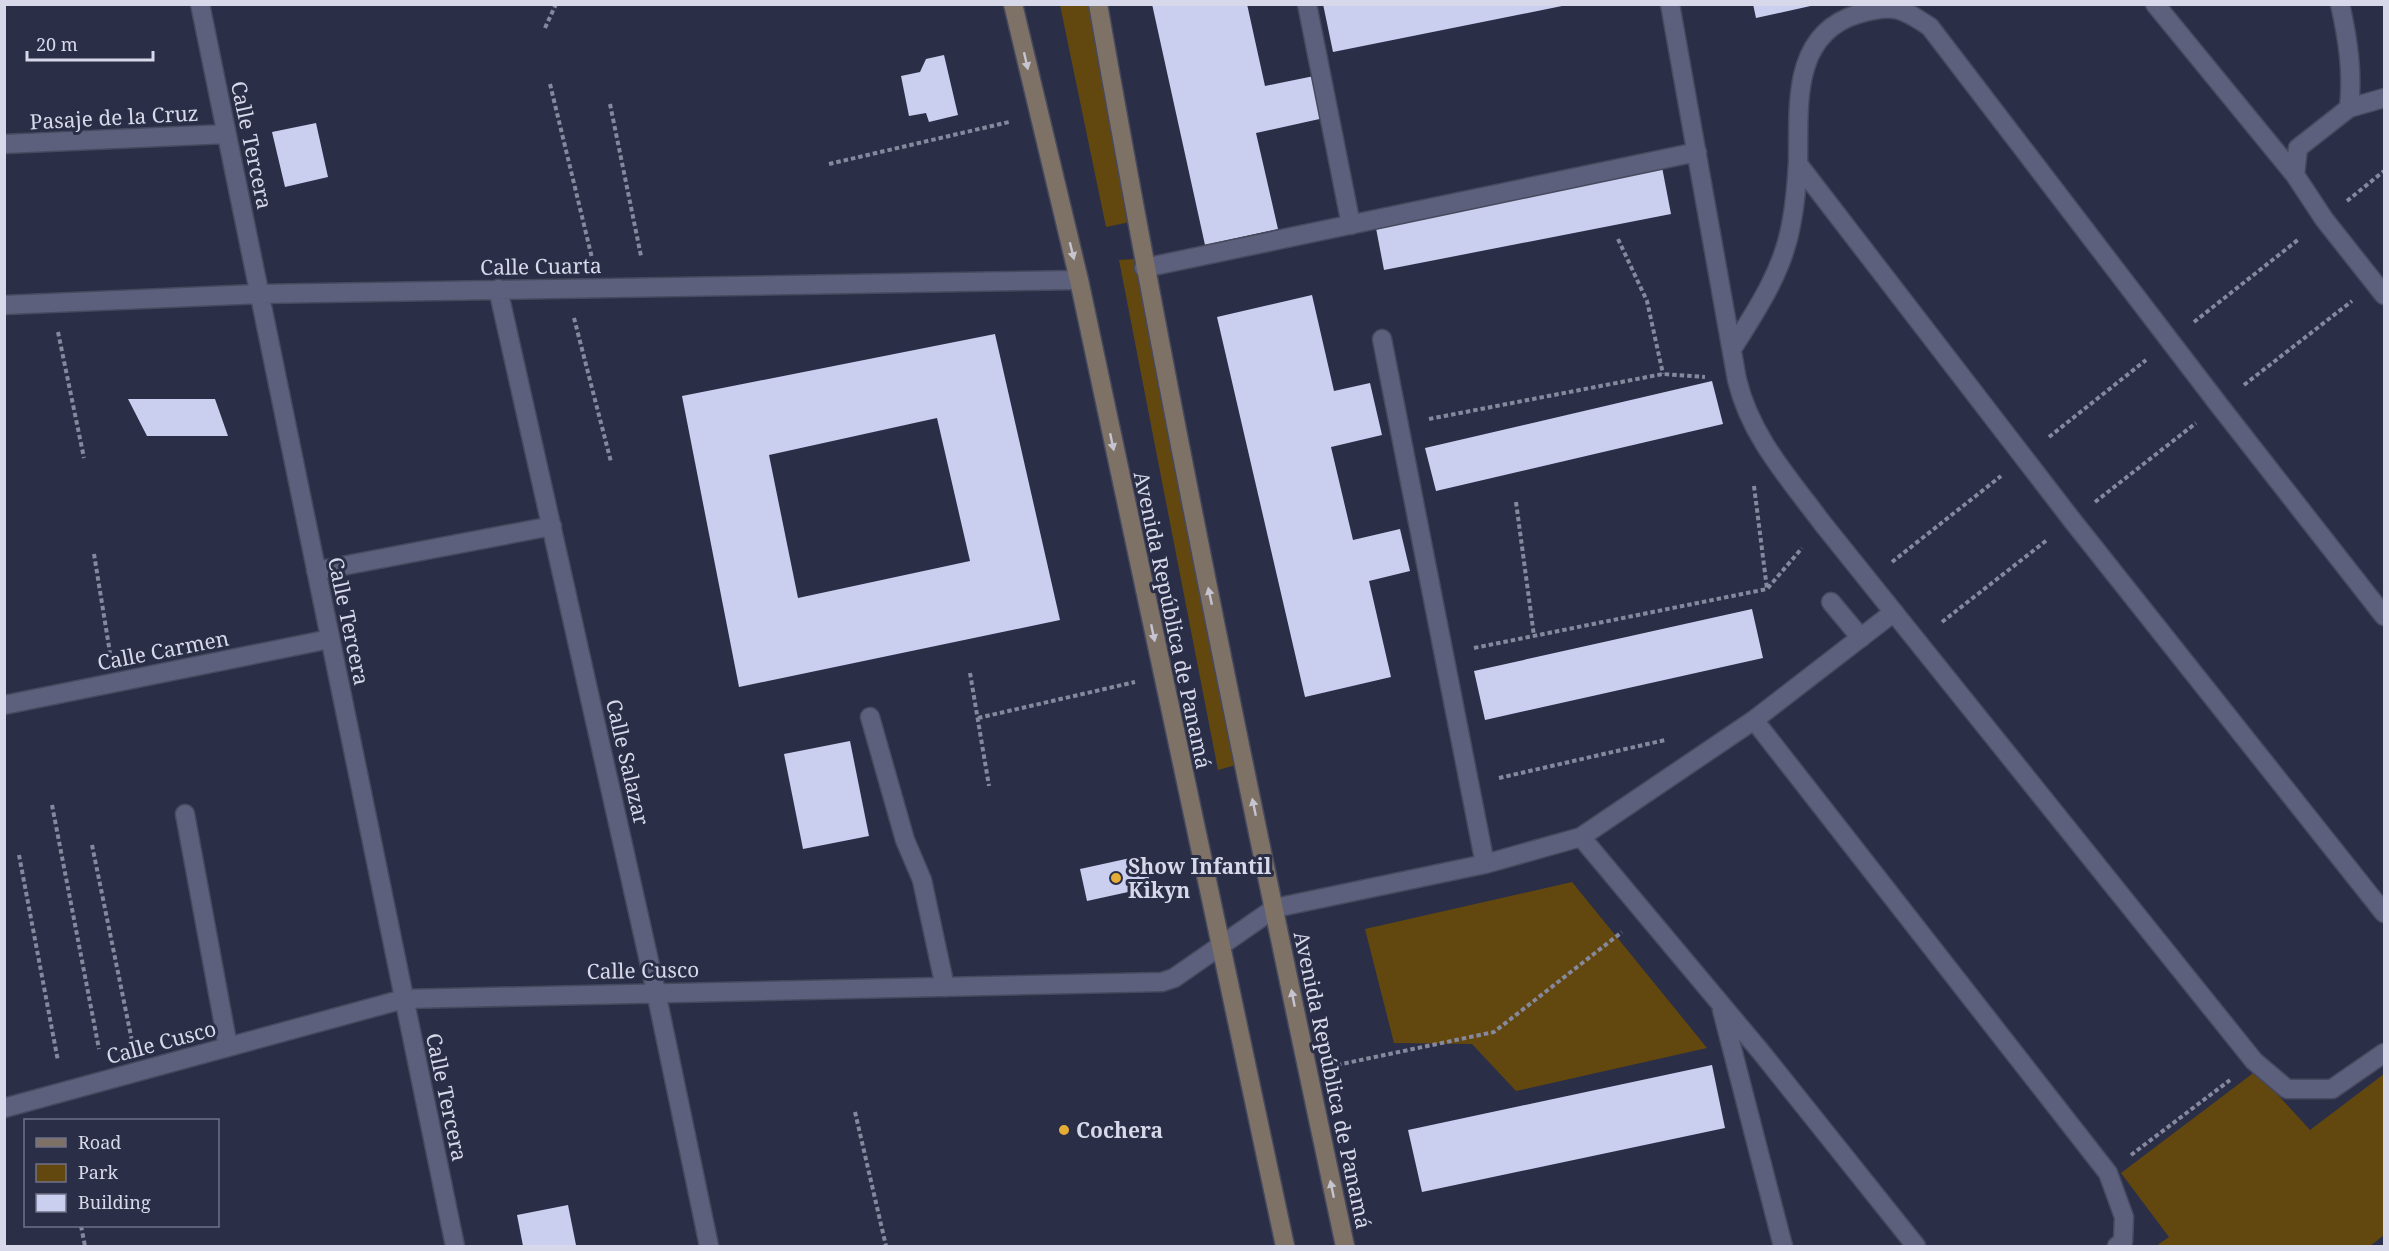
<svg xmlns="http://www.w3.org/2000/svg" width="2389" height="1251" font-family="'Noto Serif',serif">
<rect width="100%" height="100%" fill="#2b2e47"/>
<path fill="#62480f" d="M1060,5h30l45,216 -29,6z
M1134,259l102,506 -18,5 -99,-510z
M1572,882l135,166 -191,43 -44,-47 -78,-1 -29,-114z
M2256,1071l54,59 74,-56v161l-14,11h-214l13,-9 -48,-64z"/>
<path fill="#cacfef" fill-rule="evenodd" d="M1152,4h95l18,82 49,-10 10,42 -68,15 22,96 -73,16z
M1323,4h239v2l-229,46z
M1753,4h62v1l-59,13z
M944,55l14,60 -29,7 -3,-9 -17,3 -8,-40 19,-4 6,-13z
M316,123l12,54 -43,10 -13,-55z
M1662,167l9,47 -287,56 -9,-47z
M1312,295l22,96 36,-8 12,52 -51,12 22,93 47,-11 10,42 -41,10 22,96 -86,20 -88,-380z
M995,334l65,286 -321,67 -57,-291zM937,418l33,143 -172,37 -29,-143z
M1712,381l11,43 -287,67 -11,-43z
M128,399h87l13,37h-81z
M1752,609l11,49 -278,62 -11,-49z
M850,741l19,95 -66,13 -19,-95z
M1144,855l7,32 -64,14 -7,-32z
M1712,1065l13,63 -303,64 -14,-62z
M568,1205l8,40 -53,1 -6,-31z"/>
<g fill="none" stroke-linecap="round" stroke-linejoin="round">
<g stroke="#47495e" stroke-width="21">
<path id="lane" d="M1831,602l30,36
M4,705l326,-66
M870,717l35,123 17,40 23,107
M185,814l43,233"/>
</g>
<g stroke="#47495e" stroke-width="21">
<path id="street" d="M200,4l255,1242
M1307,4l44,221
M1670,4l67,376c14,57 51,97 86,144l431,537 33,28h45l52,-36
M2155,4l140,171
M2340,4c8,36 13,68 9,104l-51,40 -3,27 29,44 60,76
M2349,108l35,-10
M4,144l222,-10
M1798,164l274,356 312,393
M1144,268l553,-116
M498,289l158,703 53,254
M4,305l255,-11 820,-14
M1382,339l103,525
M1732,349c24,-38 51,-78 59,-124 4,-20 6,-43 7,-63 1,-56 -7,-128 60,-148 34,-10 43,-7 72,13l289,378 165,211
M316,571l236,-45
M1894,612l-140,108 -173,117 180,215 155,194
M1754,720l354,453 16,44 -1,25 -6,4
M1722,1010l61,236
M4,1108l400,-109 758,-17 12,-4 101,-70 210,-44 96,-27"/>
</g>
<g stroke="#47495e" stroke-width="21">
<path id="secondary" d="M1013,4l66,276 206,966
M1098,4c73,416 159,830 247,1242"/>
</g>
<path stroke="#86889d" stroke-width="4" stroke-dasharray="4.5 3" stroke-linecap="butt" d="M545,28l11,-24
M550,84l42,174
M610,104l31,152
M829,164l180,-42
M2347,201l37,-30
M1618,239l29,62 16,73
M574,318l37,144
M2194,322l105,-83
M58,332l26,126
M2244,385l108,-84
M1429,419l234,-45 42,3
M2049,437l97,-77
M1754,486l13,103
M1516,502l18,134
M2095,502l101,-79
M94,554l16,99
M1892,562l109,-86
M1942,622l105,-82
M1474,648l293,-59 35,-41
M970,673l19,113
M978,718l157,-36
M1499,778l166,-38
M52,805l47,244
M92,845l40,196
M19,855l39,206
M1337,1065l157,-33 128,-100
M855,1112l31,134
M2131,1155l99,-75
M81,1226l4,20"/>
<use href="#lane" stroke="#5c607c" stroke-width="18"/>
<use href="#street" stroke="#5c607c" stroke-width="18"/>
<use href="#secondary" stroke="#7e7266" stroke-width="18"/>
</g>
<defs><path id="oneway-solid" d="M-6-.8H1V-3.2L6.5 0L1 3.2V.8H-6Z" transform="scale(1.5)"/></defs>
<g fill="#c5c4d0">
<use href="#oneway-solid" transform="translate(1026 61) rotate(77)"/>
<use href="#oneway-solid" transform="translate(1072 251) rotate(76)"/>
<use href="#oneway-solid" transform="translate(1112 442) rotate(78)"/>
<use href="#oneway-solid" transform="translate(1210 596) rotate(-102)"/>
<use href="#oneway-solid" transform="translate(1153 633) rotate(78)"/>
<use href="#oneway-solid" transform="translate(1254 807) rotate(-102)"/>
<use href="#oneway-solid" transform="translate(1293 998) rotate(-101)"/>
<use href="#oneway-solid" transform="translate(1332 1189) rotate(-102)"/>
</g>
<g fill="#e5ad35" stroke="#2b2e47" stroke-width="2">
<circle cx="1116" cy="878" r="6"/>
<circle cx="1064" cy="1130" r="6"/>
</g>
<g text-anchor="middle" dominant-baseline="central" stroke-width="6" stroke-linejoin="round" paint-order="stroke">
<g font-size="21" fill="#d7d9ea" stroke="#2b2e47">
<text transform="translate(114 117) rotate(-3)">Pasaje de la Cruz</text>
<text transform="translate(252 145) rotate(78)">Calle Tercera</text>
<text transform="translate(541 266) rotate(-1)">Calle Cuarta</text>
<text transform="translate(1173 620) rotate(78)">Avenida República de Panamá</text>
<text transform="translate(349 621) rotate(78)">Calle Tercera</text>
<text transform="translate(163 650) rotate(-11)">Calle Carmen</text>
<text transform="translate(628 762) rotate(77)">Calle Salazar</text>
<text transform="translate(643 970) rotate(-1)">Calle Cusco</text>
<text transform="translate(161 1042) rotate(-15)">Calle Cusco</text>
<text transform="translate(1333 1080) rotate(78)">Avenida República de Panamá</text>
<text transform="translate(447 1097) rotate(78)">Calle Tercera</text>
</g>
<g font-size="21" font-weight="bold" fill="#d7d9ea" stroke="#2b2e47" text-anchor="start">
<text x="1128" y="866">Show Infantil<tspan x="1128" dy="24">Kikyn</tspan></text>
<text x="1076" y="1130">Cochera</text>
</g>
</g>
<rect width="2389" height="1251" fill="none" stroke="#d7d9ea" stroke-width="12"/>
<rect x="24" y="1119" width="195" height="108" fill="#2b2e47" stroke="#707288" stroke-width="1.5"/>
<rect x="36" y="1138" width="30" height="9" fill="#7e7266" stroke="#707288" stroke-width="1.5"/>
<text x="78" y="1149" font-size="18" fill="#d7d9ea">Road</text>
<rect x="36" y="1164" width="30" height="18" fill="#62480f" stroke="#707288" stroke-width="1.5"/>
<text x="78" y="1179" font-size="18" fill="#d7d9ea">Park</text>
<rect x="36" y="1194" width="30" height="18" fill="#cacfef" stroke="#707288" stroke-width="1.5"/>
<text x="78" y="1209" font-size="18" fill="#d7d9ea">Building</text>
<path d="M27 51v9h126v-9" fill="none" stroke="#d7d9ea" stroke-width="3"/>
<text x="36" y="51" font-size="18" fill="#d7d9ea" stroke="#2b2e47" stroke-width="4.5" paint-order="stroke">20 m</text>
</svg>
